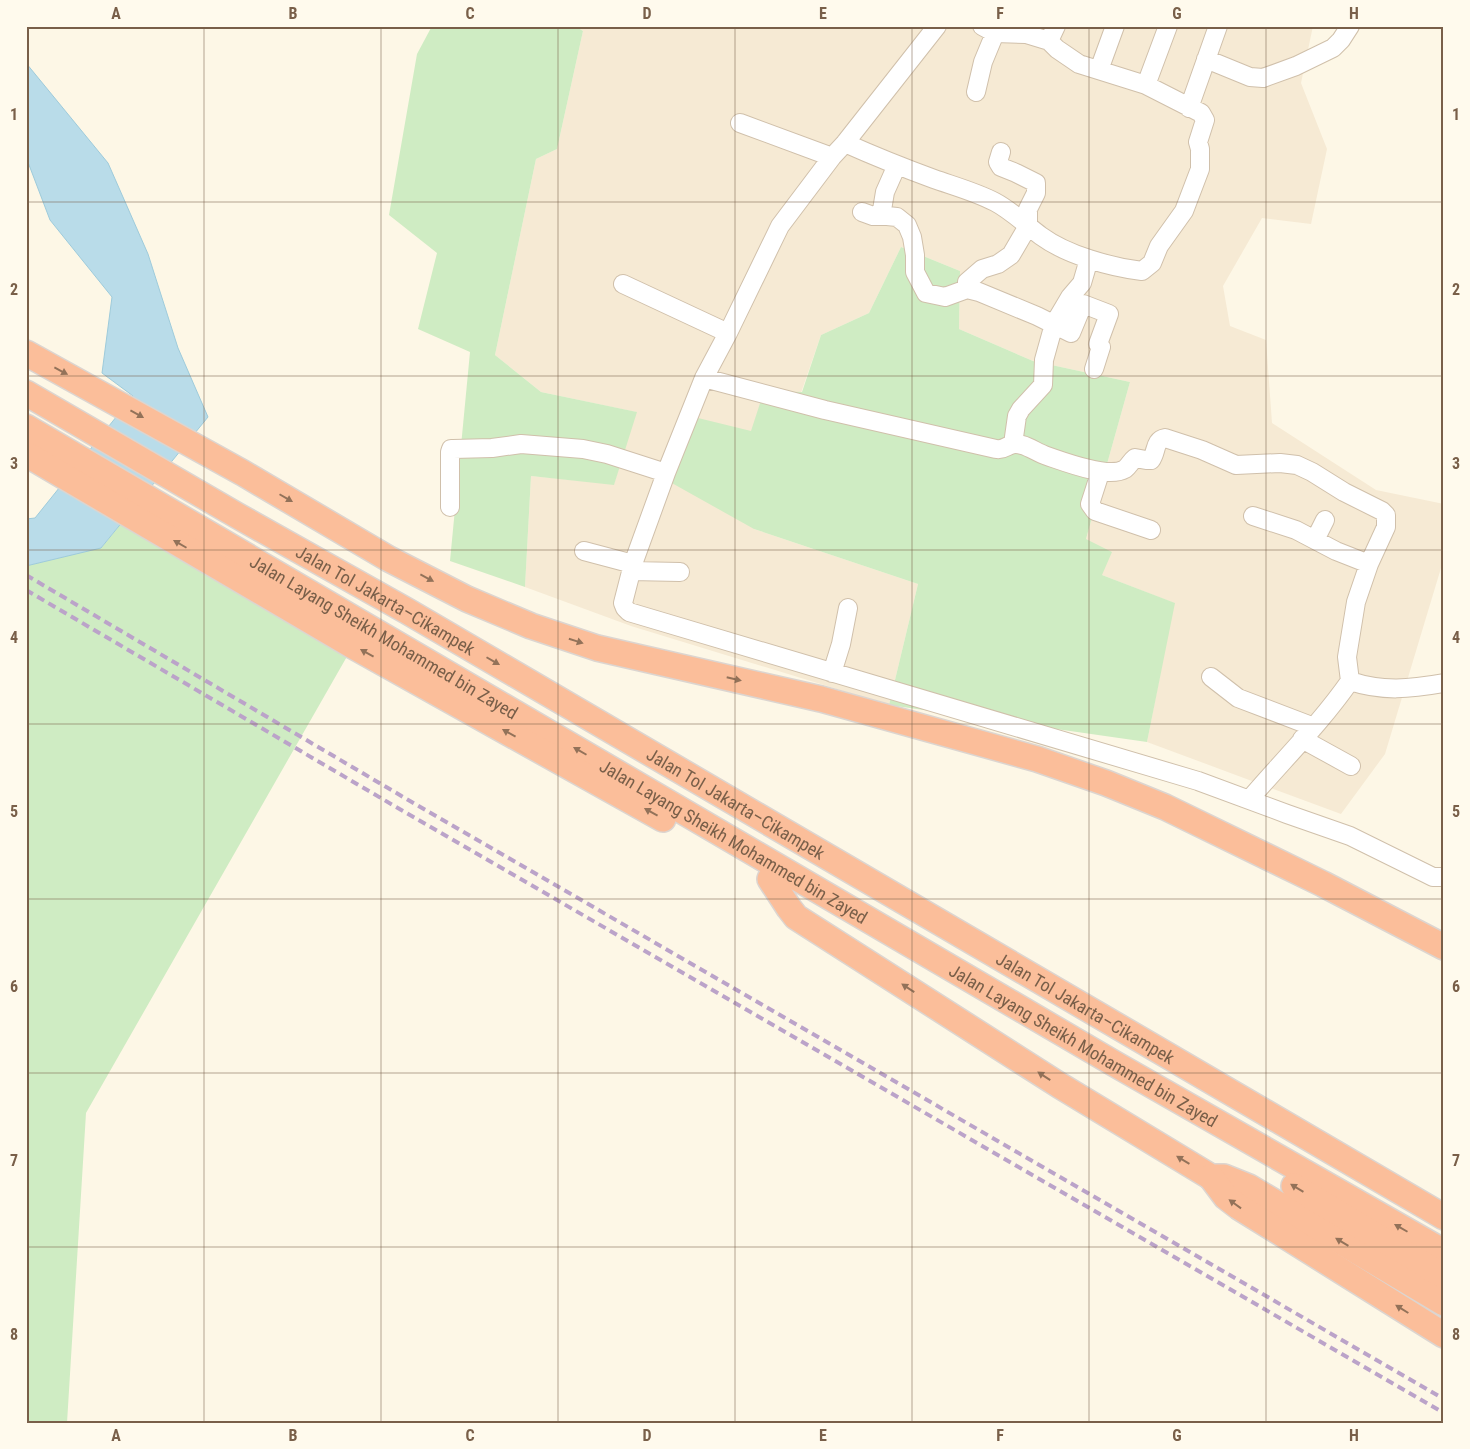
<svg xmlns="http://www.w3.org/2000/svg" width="1470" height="1449" font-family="'Roboto Condensed',sans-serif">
<rect width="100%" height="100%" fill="#fdf7e6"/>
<path fill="#f6ead4" d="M575,26h738l-12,57 26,66 -16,75 -49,-6 -39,68 7,40 36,14 6,83 104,67 68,14v54l-59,196 -44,60 -194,-72 27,-139 -72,-28 -16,-36 44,-157 -97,-21 -74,-32 1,-58 -59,-24 -32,66 -48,22 -67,194 164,55 -29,121 -258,-79 -106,-39 6,-111 83,8 22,-72 -95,-20 -46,-37 41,-196 21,-10 26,-118z"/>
<path fill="#cfecc3" d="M432,26h143l8,5 -26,118 -21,10 -41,196 46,37 96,20 -23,73 -83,-9 -6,111 -75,-26 20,-209 -52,-23 19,-76 -48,-38 28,-161z
M901,247l59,24 -1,58 74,32 97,21 -44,157 26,13 -10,23 73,28 -28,139 -258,-37 29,-121 -164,-55 -84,-47 24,-65 57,14 13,-40 38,1 19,-57 48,-22z
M129,514l224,132 -267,467 -19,310h-41v-857l76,-19z"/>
<path fill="#b9dce9" stroke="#9ecbdb" d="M26,63l82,100 40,91 30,94 30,69 -107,131 -75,18v-47l9,-1 98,-122 -31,-23 10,-76 -62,-77 -24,-63z"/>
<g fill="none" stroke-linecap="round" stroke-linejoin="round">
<g stroke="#d0c0ab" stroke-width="20">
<path id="minor" d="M937,26l-92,117 -13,14 -52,69 -52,107 -24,45 -38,95 -33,91 -10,39 2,5 4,4 569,169 89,33 63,22 77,38 6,3h11
M1049,41l7,-15
M1206,59l44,18 13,1 33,-12 37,-18 8,-8 9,-14
M1099,70l16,-44
M1146,85l22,-59
M976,92l7,-30 12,-29
M1189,108l29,-82
M740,123l92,34
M845,143c29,13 59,25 89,36 20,7 42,13 61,23 17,9 31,23 46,34 26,19 69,31 101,35l10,-8 7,-17 25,-35 16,-42v-20l-2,-7 7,-22 -4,-7 -55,-28 -67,-21 -22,-15 -8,-8 -23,-7 -31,-1 -13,-7
M1001,152l-3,10 3,5 15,6 20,10v10l-8,16v17l-17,29 -13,9 -16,5 -15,13v7l12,3 58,24 34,17 12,-29 26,10 -11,30 3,3 -7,22
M862,212l11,4h14l10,1 10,8 5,12 3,18v17l11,21 19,4 22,-8
M881,216l4,-24 12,-27
M623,284l105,49
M704,378l121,32 171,39c11,2 11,-8 26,-4 8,2 16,8 25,11 18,6 61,23 78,13 4,-3 6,-8 10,-11l11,2h5c6,-8 3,-20 14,-22l37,12 34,15 44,-2 17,2 15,7 32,20 38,19 4,4v12l-17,37 -13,38 -9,55 3,24c-30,43 -67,79 -101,119
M1013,444l4,-28 4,-7 22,-24 1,-25 10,-36 16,-27 12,-14 7,-24
M1100,473l-10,31 5,7 56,19
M450,507v-55l1,-3h2l39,-1 29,-4 62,5 24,5 59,19
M1253,516l43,14 40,21 33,13
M1315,540l10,-20
M584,551l49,13
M631,571l49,1
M832,673l9,-29 7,-36
M1211,677l27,21 76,29
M1350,681c33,11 60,8 94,2
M1302,739l49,27"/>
</g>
<g stroke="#dcd5d0" stroke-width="28">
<g id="highway">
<path d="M26,353l217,120 146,86 78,40 64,27 66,22 224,51 216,60 69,24 59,24 158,77 121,63"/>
<path id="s1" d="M26,393l212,123 169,95 1037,606"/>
<path id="s2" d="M26,427l1089,637 329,188"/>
<path d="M26,454l327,192 310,173"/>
<path d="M770,879l19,29 7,9 263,168 152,92h13l25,10 195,116"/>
<path d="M1211,1177l15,20 13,10 205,128"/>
<path d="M1294,1186l150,90"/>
</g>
</g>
<use href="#minor" stroke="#fff" stroke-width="18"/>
<use href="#highway" stroke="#fbbe9a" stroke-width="25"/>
<path stroke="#bba3c9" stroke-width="4" stroke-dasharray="8 5" stroke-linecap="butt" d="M26,575l384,226 1034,598
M26,590l377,221 1041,602"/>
</g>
<defs><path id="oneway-solid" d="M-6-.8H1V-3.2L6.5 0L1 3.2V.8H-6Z" transform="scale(1.25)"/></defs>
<g fill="#937259">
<use href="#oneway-solid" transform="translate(61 371) rotate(28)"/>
<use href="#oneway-solid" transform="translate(137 414) rotate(29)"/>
<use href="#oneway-solid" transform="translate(286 498) rotate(30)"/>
<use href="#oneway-solid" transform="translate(180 544) rotate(-150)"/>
<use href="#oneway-solid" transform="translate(427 578) rotate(28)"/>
<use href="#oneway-solid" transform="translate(576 641) rotate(18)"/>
<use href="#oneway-solid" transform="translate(367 653) rotate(-151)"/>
<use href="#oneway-solid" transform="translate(493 661) rotate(30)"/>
<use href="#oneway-solid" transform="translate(734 679) rotate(13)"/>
<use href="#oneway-solid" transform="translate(509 733) rotate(-151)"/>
<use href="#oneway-solid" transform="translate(580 751) rotate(-150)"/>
<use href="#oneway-solid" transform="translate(651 812) rotate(-151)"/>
<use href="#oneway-solid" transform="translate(908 988) rotate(-147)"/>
<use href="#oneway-solid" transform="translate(1044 1076) rotate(-147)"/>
<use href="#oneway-solid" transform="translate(1183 1160) rotate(-149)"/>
<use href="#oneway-solid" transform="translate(1297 1188) rotate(-149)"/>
<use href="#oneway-solid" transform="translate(1235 1204) rotate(-144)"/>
<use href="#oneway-solid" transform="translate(1401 1228) rotate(-150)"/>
<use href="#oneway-solid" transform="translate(1342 1242) rotate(-149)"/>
<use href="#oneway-solid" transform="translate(1402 1309) rotate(-148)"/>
</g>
<path fill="none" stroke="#795f49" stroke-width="1" stroke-opacity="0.55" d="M204,26v1397M381,26v1397M558,26v1397M735,26v1397M912,26v1397M1089,26v1397M1266,26v1397M26,202h1418M26,376h1418M26,550h1418M26,724h1418M26,899h1418M26,1073h1418M26,1247h1418"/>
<g text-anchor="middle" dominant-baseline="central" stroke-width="4" stroke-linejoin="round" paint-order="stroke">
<g font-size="18" fill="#795f49" stroke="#fffaed">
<text stroke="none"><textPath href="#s1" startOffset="415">Jalan Tol Jakarta–Cikampek</textPath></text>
<text stroke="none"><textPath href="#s2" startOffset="415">Jalan Layang Sheikh Mohammed bin Zayed</textPath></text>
<text stroke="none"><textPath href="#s1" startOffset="820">Jalan Tol Jakarta–Cikampek</textPath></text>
<text stroke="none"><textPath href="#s2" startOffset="820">Jalan Layang Sheikh Mohammed bin Zayed</textPath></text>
<text stroke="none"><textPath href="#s1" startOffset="1225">Jalan Tol Jakarta–Cikampek</textPath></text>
<text stroke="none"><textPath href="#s2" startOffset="1225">Jalan Layang Sheikh Mohammed bin Zayed</textPath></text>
</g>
</g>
<rect width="1470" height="1449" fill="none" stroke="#fffaed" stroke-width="55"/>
<rect x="28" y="28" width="1414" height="1394" fill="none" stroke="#795f49" stroke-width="2"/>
<g font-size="16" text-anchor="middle" font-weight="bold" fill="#795f49">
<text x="116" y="19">A</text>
<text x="293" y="19">B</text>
<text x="470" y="19">C</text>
<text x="647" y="19">D</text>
<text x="823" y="19">E</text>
<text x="1000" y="19">F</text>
<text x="1177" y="19">G</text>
<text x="1354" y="19">H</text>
<text x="14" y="120">1</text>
<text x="1456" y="120">1</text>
<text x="14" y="295">2</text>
<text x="1456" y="295">2</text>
<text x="14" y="469">3</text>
<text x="1456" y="469">3</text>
<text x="14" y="643">4</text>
<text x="1456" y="643">4</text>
<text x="14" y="817">5</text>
<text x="1456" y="817">5</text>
<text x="14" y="992">6</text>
<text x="1456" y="992">6</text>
<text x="14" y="1166">7</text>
<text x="1456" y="1166">7</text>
<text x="14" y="1340">8</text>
<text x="1456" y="1340">8</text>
<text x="116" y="1441">A</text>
<text x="293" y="1441">B</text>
<text x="470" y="1441">C</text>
<text x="647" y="1441">D</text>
<text x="823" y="1441">E</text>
<text x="1000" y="1441">F</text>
<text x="1177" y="1441">G</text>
<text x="1354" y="1441">H</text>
</g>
</svg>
